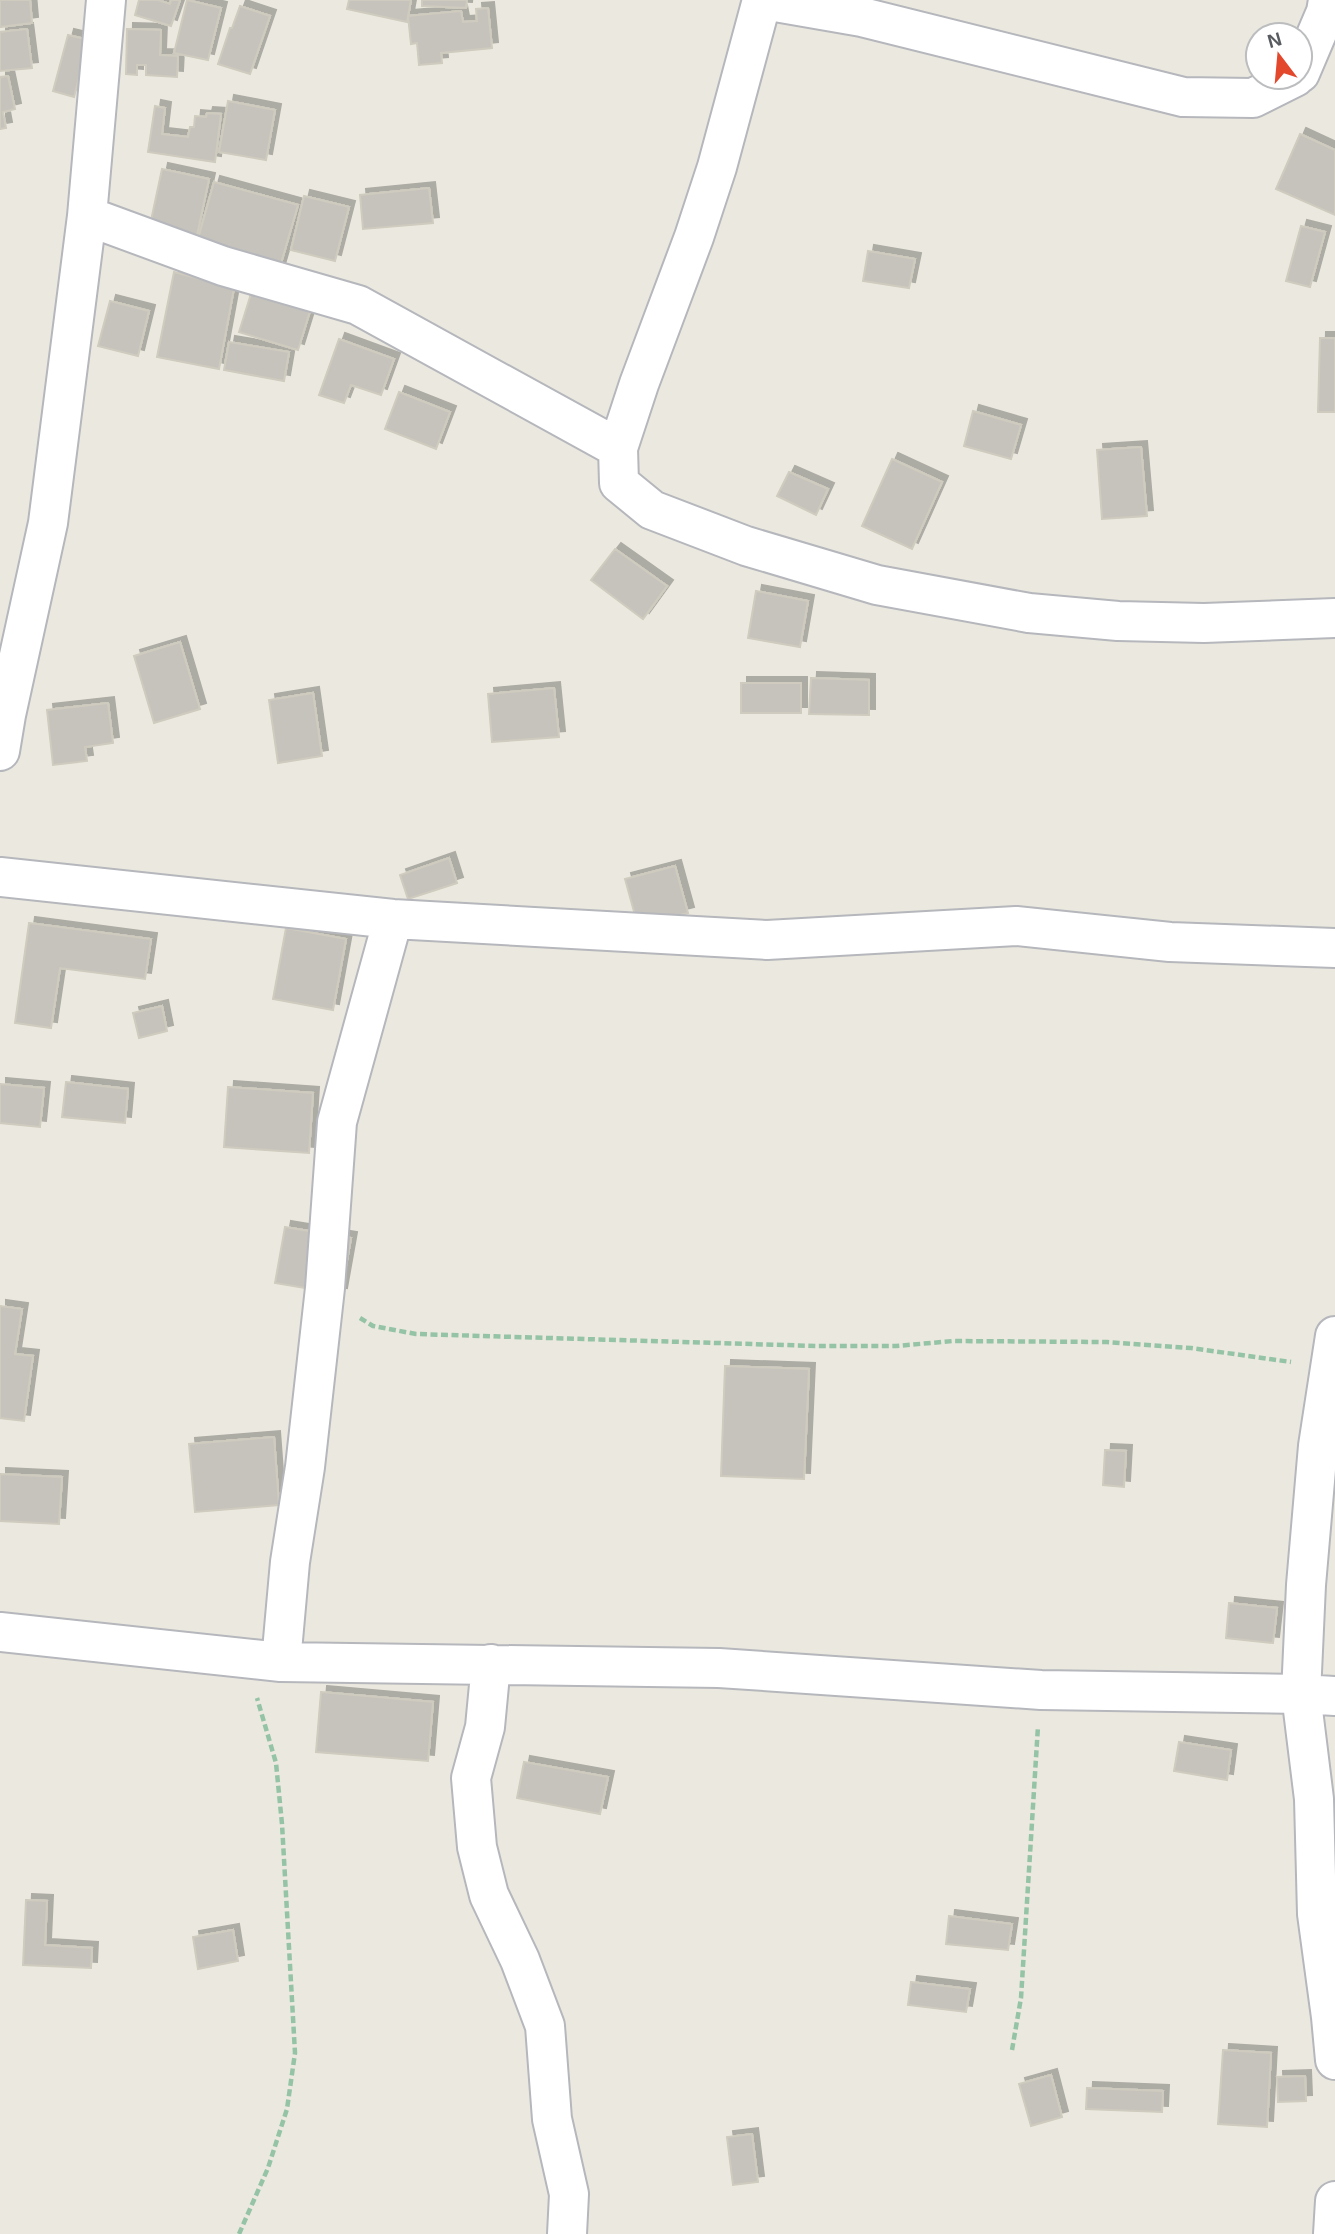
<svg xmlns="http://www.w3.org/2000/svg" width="1335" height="2234" font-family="Helvetica,sans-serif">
<defs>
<filter id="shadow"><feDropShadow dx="6" dy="-6" stdDeviation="0" flood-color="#0004"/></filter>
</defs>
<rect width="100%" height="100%" fill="#ebe9df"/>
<path fill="#c6c3bd" stroke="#cfcbbe" stroke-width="2" filter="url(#shadow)" d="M0,0h30l2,23 -32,4z
M139,0h19l12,4 1,-4h9l-9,26 -36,-11z
M187,0l34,8 -13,52 -34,-7z
M349,0h62l-4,22 -60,-13z
M422,0h45l-1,8 -44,-2z
M240,6l30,10 -20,58 -32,-10 12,-36h2z
M488,8l4,40 -51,5 1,10 -23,2 -2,-22 -6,1 -3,-28 53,-5 2,11 14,-1 -1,-12z
M27,29l5,39 -32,3v-39z
M127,29l34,1 -1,25 18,1 -1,21 -31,-2v-10h-9v10l-11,-1z
M68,35l21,5 -15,57 -21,-6z
M8,76l7,33 -12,3 3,16 -6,1v-52z
M228,101l47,9 -9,50 -47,-8z
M155,106l10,2 -3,26 26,3 2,-10h4l1,-11 11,1 1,-4 14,1 -6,48 -67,-10z
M1300,134l35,16v65l-59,-26z
M162,169l47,10 -16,75 -47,-10z
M214,182l84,23 -19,65 -83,-24z
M429,188l4,35 -70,6 -3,-34z
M304,196l45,11 -14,54 -44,-11z
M1301,226l24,6 -15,55 -24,-6z
M868,251l47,8 -6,29 -46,-7z
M174,272l60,16 -15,81 -62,-12z
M255,281l59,17 -16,52 -59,-18z
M110,301l39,10 -11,45 -40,-10z
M1320,338h15v74h-17z
M339,339l55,20 -13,36 -30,-10 -7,18 -25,-8z
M229,342l60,10 -5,29 -60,-11z
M399,392l51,20 -14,37 -51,-20z
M973,411l48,14 -10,34 -47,-13z
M1141,447l6,69 -45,3 -5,-69z
M892,459l50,23 -30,67 -50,-23z
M789,472l39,17 -12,26 -39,-19z
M615,549l52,37 -24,33 -52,-39z
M756,591l52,10 -8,46 -52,-9z
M180,642l20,67 -46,14 -20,-67z
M811,678l58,2v35l-60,-1z
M741,683h60v30h-60z
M554,688l5,49 -67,5 -4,-48z
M313,693l9,63 -44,7 -9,-63z
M108,703l5,40 -28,4 2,14 -34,4 -6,-55z
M449,858l8,25 -49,16 -8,-24z
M675,866l13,47 -50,13 -13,-47z
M29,923l122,16 -6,40 -85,-11 -9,60 -36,-5z
M286,928l60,11 -13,71 -60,-11z
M162,1006l5,25 -28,7 -6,-25z
M66,1082l62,7 -3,34 -63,-6z
M0,1084l44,4 -4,39 -40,-4z
M228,1087l85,6 -4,60 -85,-6z
M285,1227l66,11 -10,56 -66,-11z
M0,1306l22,3 -7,45 18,2 -9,65 -24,-3z
M725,1366l84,3 -5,110 -83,-3z
M274,1437l5,68 -84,7 -6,-68z
M1105,1450l21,1 -2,36 -21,-2z
M0,1474l62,3 -3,47 -59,-3z
M1229,1603l48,5 -4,35 -47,-5z
M321,1692l112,10 -5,59 -112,-9z
M1179,1742l52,8 -4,30 -53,-9z
M524,1762l84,15 -8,37 -83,-16z
M26,1900l21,1 -2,44 47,3 -1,20 -68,-3z
M949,1916l63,8 -4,26 -62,-6z
M233,1930l5,31 -40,8 -5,-32z
M911,1982l59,7 -4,23 -58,-7z
M1223,2050l48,3 -4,74 -49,-3z
M1051,2075l11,42 -31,9 -12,-42z
M1305,2076l1,25 -28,1 -1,-25z
M1087,2088l76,3 -1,21 -76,-3z
M752,2134l6,48 -25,3 -6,-48z"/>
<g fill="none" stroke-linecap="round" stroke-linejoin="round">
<g stroke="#b5b7bc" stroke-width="42">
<path id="street" d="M762,0l-45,167 -23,70 -55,147 -21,64 1,35 33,27 94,36 131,39 152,28 89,8 86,2 131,-5
M764,0l98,17 321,80 70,1 42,-21
M1300,73l26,-61 2,-12
M87,216l136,50 135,39 260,143
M0,751l6,-36 42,-192 39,-307 19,-216
M0,877l393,42 374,21 249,-14 154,16 165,6
M1335,1336l-17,110 -12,139 -5,109 13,105 3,115 14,103 4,43
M0,1632l281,30 438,6 322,22 260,4 34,2
M281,1662l9,-100 15,-95 20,-179 12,-166 56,-203
M491,1664l-6,63 -14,51 6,69 12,48 31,65 25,66 7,93 17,75 -2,40
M1333,2234l2,-33"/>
</g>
<path stroke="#95c3a6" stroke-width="4.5" stroke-dasharray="7 3.5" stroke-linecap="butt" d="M360,1318l13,8 43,8 401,12h79l57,-5 154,1 84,6 100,14
M1012,2050l9,-52 17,-272
M239,2234l29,-66 19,-59 8,-56 -13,-229 -6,-61 -19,-65"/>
<use href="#street" stroke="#fff" stroke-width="38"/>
</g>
<g transform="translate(1279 56) rotate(344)"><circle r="33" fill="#ffffff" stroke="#bcbdbf" stroke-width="2"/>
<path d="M0-5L12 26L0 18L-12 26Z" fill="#e3482d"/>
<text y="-10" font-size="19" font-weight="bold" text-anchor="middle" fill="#585b60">N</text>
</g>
</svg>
